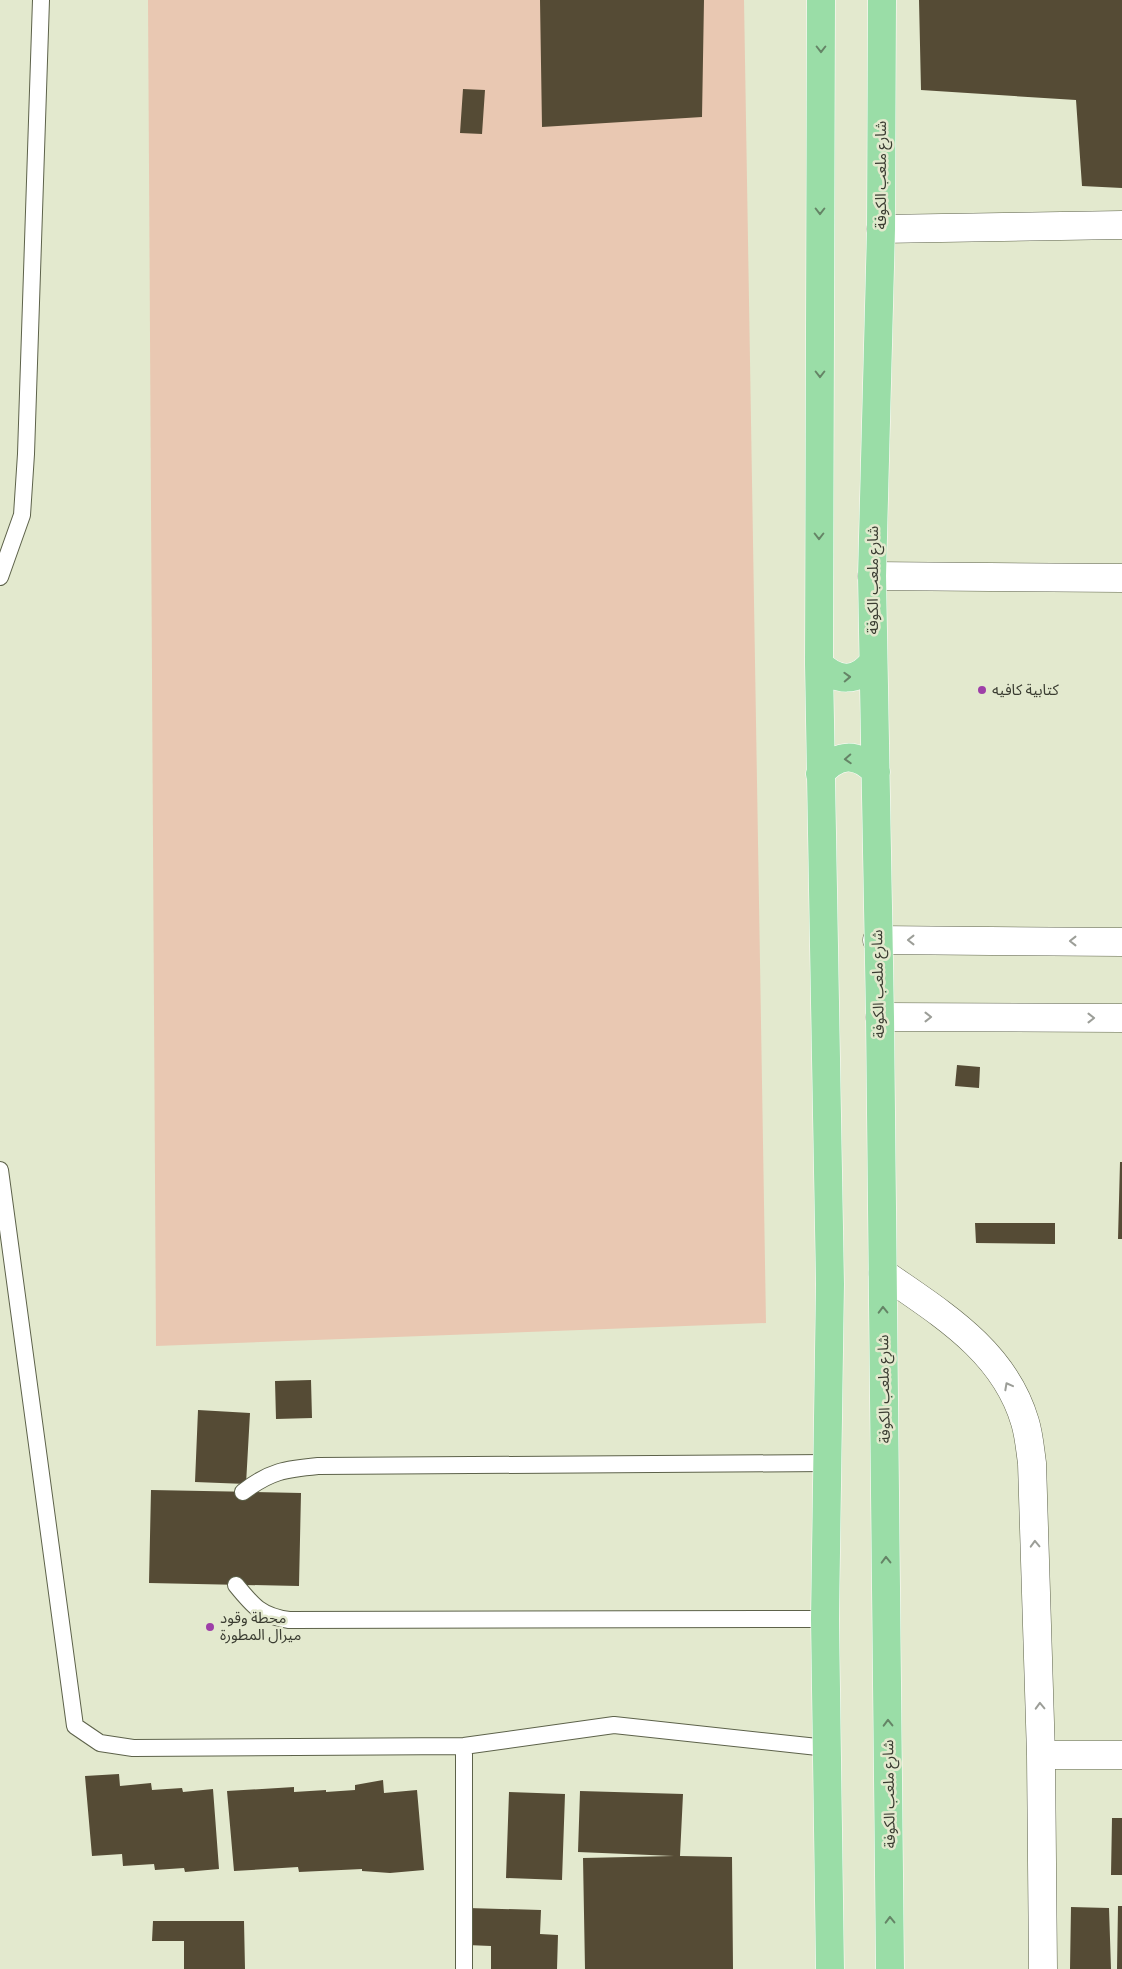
<svg xmlns="http://www.w3.org/2000/svg" width="1122" height="1969" font-family="Cabin,'Noto Sans Arabic',sans-serif">
<rect width="100%" height="100%" fill="#e3e9ce"/>
<path fill="#e9c8b2" d="M148,0h596l22,1323 -610,23z"/>
<path fill="#554b35" d="M540,0h164l-2,117 -160,10z
M919,0h203v188l-40,-2 -6,-86 -155,-10z
M463,89l22,1 -3,44 -22,-1z
M957,1065l23,2 -1,21 -24,-2z
M1120,1162h2v77h-4z
M975,1223h80v21l-79,-1z
M311,1380l1,38 -36,1 -1,-38z
M198,1410l52,3 -4,71 -51,-2z
M151,1490l150,3 -2,93 -150,-3z
M119,1774l1,12 31,-3 1,7 30,-2 1,4 30,-3 6,80 -34,3 -1,-4 -29,2 -1,-6 -31,2 -1,-12 -30,2 -7,-80z
M383,1780l1,13 33,-3 7,80 -34,3 -28,-2v-2l-63,3 -1,-5 -64,4 -7,-80 67,-4v5l32,-2v2l29,-2v-5z
M580,1791l103,3 -3,62 52,1 1,112h-148l-2,-111 91,-2 -96,-4z
M509,1792l56,2 -3,86 -56,-2z
M1112,1818h10v57h-11z
M1118,1906h4v63h-5z
M1071,1907l38,1 2,61h-41z
M468,1908l73,2 -1,24 18,1 -1,34h-66v-23l-24,-1z
M153,1921h91l1,48h-61v-28h-32z"/>
<g fill="none" stroke-linecap="round" stroke-linejoin="round">
<g stroke="#5d624a" stroke-width="18">
<path id="service" d="M0,577l22,-62 4,-61 15,-454
M0,1170l75,556 25,17 33,5 331,-2 150,-21 213,23
M243,1492c27,-21 43,-23 75,-26l509,-3
M236,1585c17,21 25,31 53,35l536,-1
M464,1969v-223"/>
</g>
<g stroke="#5d624a" stroke-width="29">
<path id="minor" d="M881,229l241,-4
M872,576l250,2
M877,940l245,2
M880,1017l242,1
M883,1273c57,40 121,77 142,149 4,13 5,27 7,41l9,292 2,214
M1041,1755h81"/>
</g>
<g stroke="#fff" stroke-width="29">
<path id="primary" d="M821,0l-2,664 11,620 -5,335 5,350
M882,0l-1,229 -9,347 8,441 10,952
M819,664c18,18 38,19 54,-2
M820,774c18,-21 37,-22 56,-2"/>
</g>
<use href="#service" stroke="#fff" stroke-width="16"/>
<use href="#minor" stroke="#fff" stroke-width="28"/>
<use href="#primary" stroke="#9adda7" stroke-width="28"/>
</g>
<defs><path id="oneway-chevron" d="M-2-3.5L2.5 0L-2 3.5" fill="none" stroke-width="1.6" stroke-linecap="round" stroke-linejoin="round" transform="scale(1.25)"/></defs>
<g stroke="#658466">
<use href="#oneway-chevron" transform="translate(821 49) rotate(90)"/>
<use href="#oneway-chevron" transform="translate(820 211) rotate(90)"/>
<use href="#oneway-chevron" transform="translate(820 374) rotate(90)"/>
<use href="#oneway-chevron" transform="translate(819 536) rotate(90)"/>
<use href="#oneway-chevron" transform="translate(847 677) rotate(-2)"/>
<use href="#oneway-chevron" transform="translate(848 759) rotate(177)"/>
<use href="#oneway-chevron" transform="translate(883 1310) rotate(-91)"/>
<use href="#oneway-chevron" transform="translate(886 1560) rotate(-91)"/>
<use href="#oneway-chevron" transform="translate(888 1723) rotate(-91)"/>
<use href="#oneway-chevron" transform="translate(890 1920) rotate(-91)"/>
</g>
<g stroke="#9c9e98">
<use href="#oneway-chevron" transform="translate(911 940) rotate(-180)"/>
<use href="#oneway-chevron" transform="translate(1073 941) rotate(-180)"/>
<use href="#oneway-chevron" transform="translate(928 1017)"/>
<use href="#oneway-chevron" transform="translate(1091 1018)"/>
<use href="#oneway-chevron" transform="translate(1008 1386) rotate(-118)"/>
<use href="#oneway-chevron" transform="translate(1035 1544) rotate(-92)"/>
<use href="#oneway-chevron" transform="translate(1040 1706) rotate(-92)"/>
</g>
<g fill="#9e3fa8" stroke="#e3e9ce" stroke-width="2">
<circle cx="982" cy="690" r="5"/>
<circle cx="210" cy="1627" r="5"/>
</g>
<g text-anchor="middle" dominant-baseline="central" stroke-width="5" stroke-linejoin="round" paint-order="stroke">
<g font-size="15" fill="#3a3c31" stroke="#e3e9ce">
<text transform="translate(881 175) rotate(-90)">شارع ملعب الكوفة</text>
<text transform="translate(873 580) rotate(-90)">شارع ملعب الكوفة</text>
<text transform="translate(878 984) rotate(-91)">شارع ملعب الكوفة</text>
<text transform="translate(884 1389) rotate(-91)">شارع ملعب الكوفة</text>
<text transform="translate(889 1794) rotate(-91)">شارع ملعب الكوفة</text>
</g>
<g font-size="15" fill="#3a3c31" stroke="#e3e9ce" text-anchor="start">
<text x="992" y="690">كتابية كافيه</text>
<text x="220" y="1618">محطة وقود<tspan x="220" dy="17">ميرال المطورة</tspan></text>
</g>
</g>
</svg>
